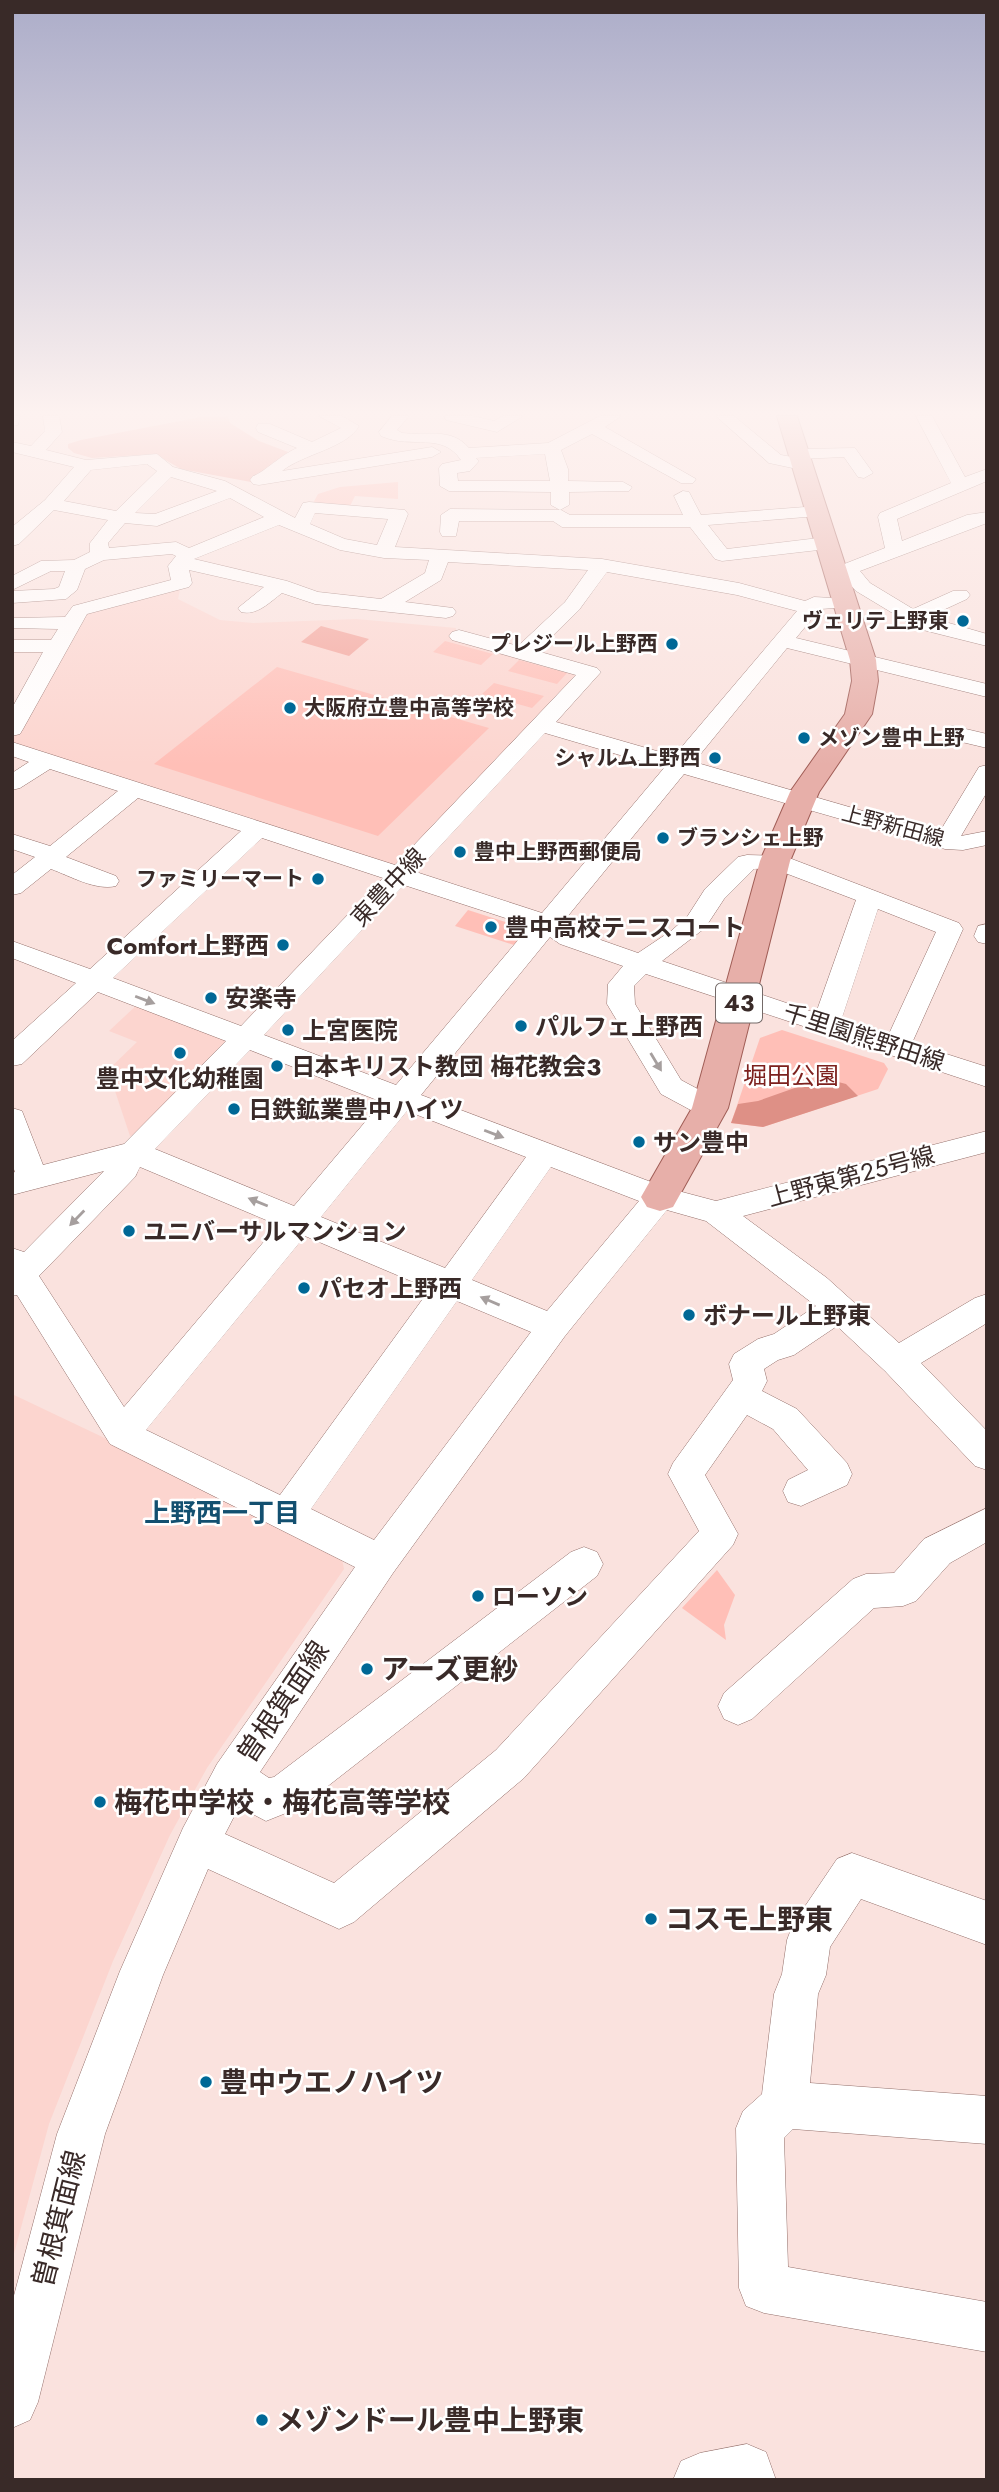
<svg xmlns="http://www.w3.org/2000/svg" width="999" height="2492" font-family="Jost,'Noto Sans JP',sans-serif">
<rect width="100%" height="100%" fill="#fae2de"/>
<path fill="#fcd5cf" d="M176,588l4,2 -2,9 42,21 33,3 103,-4 100,9 -1,9 128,38 -185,189 -10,3 -376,-122v-4l70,-128z
M140,1002l93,36 -95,96 -8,2 -22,-66 29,-28 -28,-11z
M12,1394l328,156 4,19 -137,199 -37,67 -57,126 -64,163 -37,137z"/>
<path fill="#ffbfb7" d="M398,482v17l-43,-3 -6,12 -37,-3 6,-11 22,-7z
M445,641l48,13 -12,11 -48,-13z
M519,660l48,13 -10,11 -49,-13z
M277,667l212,61 -111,108 -224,-72z
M494,683l50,13 -12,12 -50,-14z
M468,910l59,19 -13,16 -59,-19z
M782,1030l102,33 4,6 -10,20 -115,38 -32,-4 29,-85z
M717,1570l18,25 -11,30 2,15 -44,-32z"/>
<path fill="#de9086" d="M823,1078l23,6 12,12 -95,31 -32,-4 7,-19 20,-3z"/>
<path fill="#f3a39a" d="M228,416l2,7 29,18 29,11 -37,30 -70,-13 -26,-15 -63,4 -18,-5 -6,-5v-4l13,-4 120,-23z
M321,626l48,13 -20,17 -48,-14z"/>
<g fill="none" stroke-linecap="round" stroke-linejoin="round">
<g stroke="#94706b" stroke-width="1">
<path id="minor" d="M12,416h8l-2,9 -6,1z
M43,416h16l3,16 -16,18 40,10 71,-6 16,13 52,14 70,37 8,-15 6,-1 96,8 3,4 -13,33 207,12 137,24 66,18 9,-4 38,2 3,4 -3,4 -32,2 -24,29 191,46v13l-200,-49 -93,114 245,71 40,-66 8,-2v27l-26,44 26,-5v14l-24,5 -18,-1 -261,-75 -121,148 15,10 60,21 33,-22 16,-14 18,-28 33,-32 9,-2 37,1 175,67 4,6 -51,114 75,24v20l-341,-113 -12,12 1,18 46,76 39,21 5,7 -5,7 -10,3 -10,-3 -39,-21 -54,-90 1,-20 15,-18 -63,-22 -10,-7 -129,158 246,93 49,13 271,-70v21l-244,64 84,62 72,65 76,-45 12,-4v29l-66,40 66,68v39l-12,-4 -90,-95 -48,-45 -43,29 -16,5 -14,9 3,12 -5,10 35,18 50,54 5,11 -5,11 -46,21 -13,-4 -5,-11 5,-11 20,-10 -35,-41 -26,-14 -42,60 33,59 -5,11 -209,233 -170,144 -15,7 -131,-60 -45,106 -58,159 -67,268 -8,18 -18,8v-125l45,-169 63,-163 63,-143 34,-64 138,-197 -245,-123 -93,-149 -5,1v-48l12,4 80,-81 -92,24v-22l3,-1 -3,-8v-56l10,3 21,54 81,-21 102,-103 -128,-49 -76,72 -10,2v-25l64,-58 -64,-25v-17l78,28 151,-138 -103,-33 -72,59 50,19 3,5 -3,5c-20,5 -46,-10 -65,-17l-30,24 -9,2v-20l23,-18 -23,-8v-15l38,12 68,-55 -68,-22 -30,19 -8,2v-17l17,-11 -17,-6v-14l383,123 181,-190 -124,-35 -3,-4 3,-4 7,-2 59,16 47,-44 23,-32 -140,-8 -7,18 -36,22 48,6 3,4 -3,4 -7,2 -131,-14 -33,-11c-12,9 -25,23 -41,19l-3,-4 26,-21 -75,-17 3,13 -3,4 -102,27 -64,115 -3,5 -8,2v-28l31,-56h-31v-12h39l7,-11 -46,-1v-10l53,-1 8,-11 98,-26 -3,-14 8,-10 -4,-2 -68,6 -19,9 -8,21 -11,9 -54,4v-12l42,-2 5,-2 6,-16h-14l-39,19v-14l29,-15 33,-1 16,-8v-9l18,-23 -54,-10 -35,34 -7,2v-19l33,-27 29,-33 -62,-15v-10l19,4 14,-15zM147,464l10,7 -41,40 -52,-10 27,-31zM171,477l46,14 -62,23 -20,-1zM230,498l34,19 -75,31 -13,-6 -67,6 -1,-5 17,-20 32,3zM315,513l73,6 -11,26 -32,-6 -35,-15zM279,525l61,25 44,8 45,2 -4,13 -44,26 -63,-7 -31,-11 -93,-22zM607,572l130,23 60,16 -123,145 -118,-34 45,-50 -4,-4 -60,-17 42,-41zM545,733l119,35 -122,145 -126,-41zM262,838l121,40 -142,148 -128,-48zM772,868l84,32 -40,113 -154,-52 43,-33 19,-29 30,-30zM404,885l126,41 -134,159 -132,-50zM878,909l58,23 -48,104 -47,-15zM250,1050l132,52 -88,104 -139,-57zM407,1111l119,46 -81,111 -124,-51zM140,1167l138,58 -154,182 -85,-131 96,-99zM551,1167l88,34 -92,110 -75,-31zM667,1210l39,11 110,85 -42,28 -16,5 -24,15 -5,10 4,16 -60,83 -5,11 31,57 -203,219 -162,133 -109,-49 14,-27 27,14 35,-14 296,-231 6,-12 -6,-12 -13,-5 -13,5 -297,225 -5,1 -9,-6 133,-199 172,-237zM305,1236l125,53 -150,206 -134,-65zM457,1301l74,31 -157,208 -63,-31z
M319,416h23l17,10c-12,22 -56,28 -77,45l150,-24 9,5 -9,5 -173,28 -6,-1 -3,-4 3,-4c9,-2 29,-22 44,-28l-39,-16 -2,-4 2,-4h12l42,18 29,-14z
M392,416h17l-12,14 5,3c25,3 49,-6 67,15l79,-5 52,-27h21l-16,11 91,52 -3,4h-12l-89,-49 -31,16 7,19v12l55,1 9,5 -3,4 -60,1v13l-9,5 -9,-5v-13l-102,-1 -9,-5 -1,-18 3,-4 19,-4c-20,-29 -48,-10 -80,-24l-2,-4zM545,454l5,27h-92l-1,-8 13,-2 9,-10 -3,-3z
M444,416h29l21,5 9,-5h20l-26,16 -51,-12z
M716,416h18l47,39 11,2 -3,-3 3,-4 6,-1 57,-1 18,25 -9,5 -6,-1 -14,-20 -45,2 9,2 3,4 -9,5 -33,-7z
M916,416h16l33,61 22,-8v12l-90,38 5,22 65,-26 20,-3v11l-127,48 10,12 43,26 40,-18h14l3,4 -3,4 -39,18 59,17v12l-68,-17 -63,-38 -12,-13 -8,2 -10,-6 3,-4 56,-22 -7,-31 2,-4 71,-30z
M683,491l6,1 12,23 117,-9 9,5 -9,5 -110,9 19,24 100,-12 9,6 -9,6 -105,12 -7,-2 -25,-32h-128l-9,-6h-94l-3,15h-14l-2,-4 1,-17 9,-6 111,1 9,5h113l-9,-19z
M953,726l34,8v14l-42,-10 -3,-5 3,-5z
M987,924v20l-9,-2 -4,-6 4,-10z
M987,1508v34l-37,21 -34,38 -13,5 -29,2 -122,111 -14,6 -14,-6 -6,-13 6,-13 129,-114 13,-5 28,-1 30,-34z
M852,1853l135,48v44l-126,-46 -31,48 -4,28 -8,19 -8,89 177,13v48l-194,-15 -9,9 4,129 199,35v50l-223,-39 -18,-7 -7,-18 -3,-160 7,-17 19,-17 12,-100 8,-20 5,-34 6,-16 44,-65z
M747,2444l19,8 10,28h-103l8,-19 19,-8z"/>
</g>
<g stroke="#a05d56" stroke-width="2">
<path id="major" d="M777,416h20l79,244 2,21 -6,33 -53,78 -29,69 -62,247 -55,99 -13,4 -13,-4 -6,-10 51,-89 68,-247 30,-69 55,-78 7,-33 -2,-21z"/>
</g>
<use href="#minor" fill="#fff" fill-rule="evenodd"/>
<use href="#major" fill="#e7afa9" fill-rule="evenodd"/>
</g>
<defs><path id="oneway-solid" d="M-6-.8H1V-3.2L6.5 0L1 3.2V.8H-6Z" transform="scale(1.75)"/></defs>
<g fill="#a69f9e">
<use href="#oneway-solid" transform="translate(145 1000) rotate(21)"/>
<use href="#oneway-solid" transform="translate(656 1062) rotate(59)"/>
<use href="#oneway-solid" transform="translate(494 1134) rotate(21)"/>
<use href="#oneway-solid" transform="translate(258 1202) rotate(-158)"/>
<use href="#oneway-solid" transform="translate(77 1218) rotate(134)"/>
<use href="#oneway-solid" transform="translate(490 1301) rotate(-157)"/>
</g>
<linearGradient id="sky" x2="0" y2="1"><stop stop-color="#acadc9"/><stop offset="0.54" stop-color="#fdf2f0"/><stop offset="1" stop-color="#fdf2f0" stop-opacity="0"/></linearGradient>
<rect width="999" height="765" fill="url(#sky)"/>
<g fill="#006896" stroke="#fff" stroke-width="2.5">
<circle cx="963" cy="621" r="7"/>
<circle cx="672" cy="644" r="7"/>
<circle cx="290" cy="708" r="7"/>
<circle cx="804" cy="738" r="7"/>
<circle cx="715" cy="758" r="7"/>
<circle cx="663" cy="838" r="7"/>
<circle cx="460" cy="852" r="7"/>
<circle cx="318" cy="879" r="7"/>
<circle cx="491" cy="927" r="7"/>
<circle cx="283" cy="945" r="7"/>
<circle cx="211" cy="998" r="7"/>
<circle cx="521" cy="1026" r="7"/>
<circle cx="288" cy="1030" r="7"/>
<circle cx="180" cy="1053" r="7"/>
<circle cx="277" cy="1066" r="7"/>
<circle cx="234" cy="1109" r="7"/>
<circle cx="639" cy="1142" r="7"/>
<circle cx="129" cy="1231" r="7"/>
<circle cx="304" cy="1288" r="7"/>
<circle cx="689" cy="1315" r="7"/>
<circle cx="478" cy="1596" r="7"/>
<circle cx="367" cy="1669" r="7"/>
<circle cx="100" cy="1802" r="7"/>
<circle cx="651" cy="1919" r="7"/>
<circle cx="206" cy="2082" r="7"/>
<circle cx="262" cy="2420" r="7"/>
</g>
<g text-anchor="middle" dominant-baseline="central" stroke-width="5" stroke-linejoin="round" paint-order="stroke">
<g font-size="21" font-weight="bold" fill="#392a28" stroke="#fff" text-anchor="end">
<text x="949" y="621">ヴェリテ上野東</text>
<text x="658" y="644">プレジール上野西</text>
<text x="304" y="708" text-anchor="start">大阪府立豊中高等学校</text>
<text x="818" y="738" text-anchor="start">メゾン豊中上野</text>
<text x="701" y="758">シャルム上野西</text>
<text x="677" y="838" text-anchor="start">ブランシェ上野</text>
<text x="474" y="852" text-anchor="start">豊中上野西郵便局</text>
<text x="304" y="879">ファミリーマート</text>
</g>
<g font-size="21" fill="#392a28" stroke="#fff">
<text transform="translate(893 826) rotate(15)">上野新田線</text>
</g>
<rect fill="#fff" stroke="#746a68" stroke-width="2" x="716" y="983.5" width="46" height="39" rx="5"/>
<g font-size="23" font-weight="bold" fill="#392a28">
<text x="739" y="1003">43</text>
</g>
<g font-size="24" fill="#392a28" stroke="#fff">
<text transform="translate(388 887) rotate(-47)">東豊中線</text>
<text transform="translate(864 1037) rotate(18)">千里園熊野田線</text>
<text transform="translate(851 1176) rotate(-15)">上野東第２５号線</text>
</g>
<g font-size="24" font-weight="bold" fill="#392a28" stroke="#fff" text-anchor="start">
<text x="505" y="927">豊中高校テニスコート</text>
<text x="269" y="945" text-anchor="end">Comfort上野西</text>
<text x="225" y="998">安楽寺</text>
<text x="535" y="1026">パルフェ上野西</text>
<text x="302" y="1030">上宮医院</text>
<text x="291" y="1066">日本キリスト教団 梅花教会3</text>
<text x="180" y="1078" text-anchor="middle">豊中文化幼稚園</text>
<text x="248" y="1109">日鉄鉱業豊中ハイツ</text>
<text x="653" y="1142">サン豊中</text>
<text x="143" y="1231">ユニバーサルマンション</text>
<text x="318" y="1288">パセオ上野西</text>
<text x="703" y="1315">ボナール上野東</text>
<text x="492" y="1596">ローソン</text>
</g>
<g font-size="24" fill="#7d211e" stroke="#fff">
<text x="791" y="1075">堀田公園</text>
</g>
<g font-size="26" font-weight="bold" fill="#135070" stroke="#fff">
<text x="222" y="1513">上野西一丁目</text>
</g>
<g font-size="28" font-weight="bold" fill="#392a28" stroke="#fff" text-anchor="start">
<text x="381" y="1669">アーズ更紗</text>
<text x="114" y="1802">梅花中学校・梅花高等学校</text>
<text x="665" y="1919">コスモ上野東</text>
<text x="220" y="2082">豊中ウエノハイツ</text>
<text x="276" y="2420">メゾンドール豊中上野東</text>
</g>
<g font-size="28" fill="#392a28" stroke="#fff">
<text transform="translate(283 1702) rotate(-56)">曽根箕面線</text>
<text transform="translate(59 2219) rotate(-76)">曽根箕面線</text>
</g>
</g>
<rect width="999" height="2492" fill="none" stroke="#392a28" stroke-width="28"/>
</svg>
